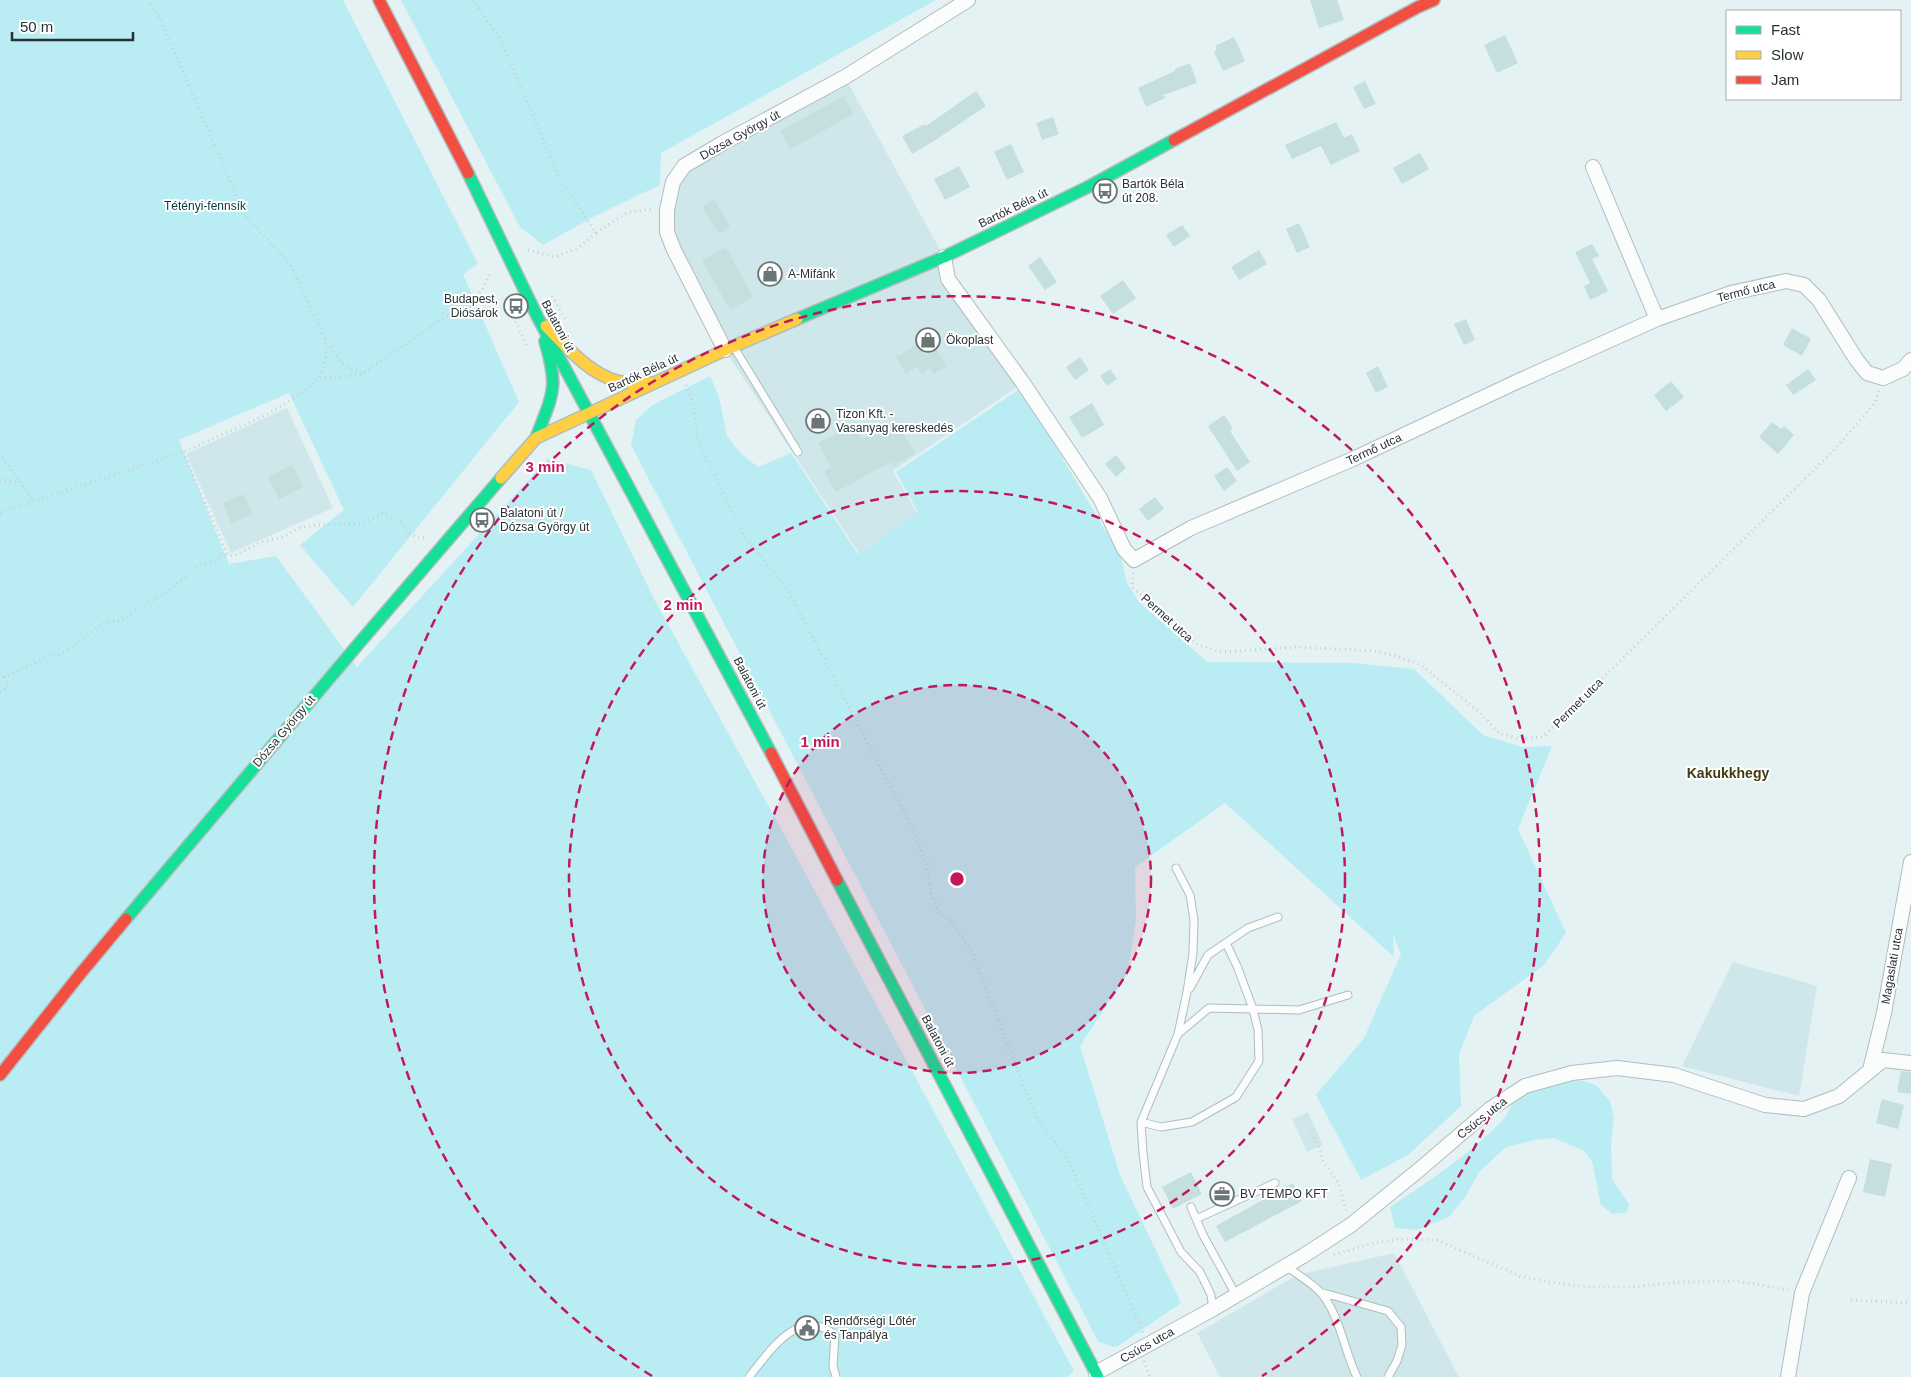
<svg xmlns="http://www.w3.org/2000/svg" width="1911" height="1377" font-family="Helvetica,sans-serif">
<rect width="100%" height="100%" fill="#e4f2f4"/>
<path fill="#cfe7eb" d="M845,77l99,180 4,22 75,104 -130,88 24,42 -58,40 -134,-203 -51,-100 -7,-40 17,-44z
M287,408l46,100 -102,45 -45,-99z
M1733,962l84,24 -18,110 -117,-30z
M1308,1112l15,33 -16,7 -15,-33z
M1394,1253l65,124h-239l-23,-44 100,-58z"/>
<path fill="#baecf4" d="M0,0h343l135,264 -15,10 56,128 -166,205 -53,-62 44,-35 -55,-117 -110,47 50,124 47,-8 81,111 191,-208 43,11 63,129 136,246 284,526 -7,6h-1067z
M401,0h535l-275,153 -1,32 -65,31 -52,29 -23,-18z
M710,376l9,21 8,39 14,18 17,13 33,-14 67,101 60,-42 -22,-40 125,-84 100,169 6,26 12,19 68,60 146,1 61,6 69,66 39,12 30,-1 -34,83 48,104 -22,32 -70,51 -15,38 2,52 -53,49 -47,25 -45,-85 48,-57 37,-84 -8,-20 1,23 -169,-154 -90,64 1,54 -9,54 -47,71 40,129 61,128 -63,43 -6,1 -14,-6 -467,-896 5,-25 15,-14z
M1580,1080l16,5 14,16 4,17 -3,26 1,35 17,25 -2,8 -14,2 -12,-9 -9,-44 -9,-11 -30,-12 -18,2 -29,7 -27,25 -14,25 -16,20 -32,13 -22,-2 -5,-21c38,-25 77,-51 110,-84 7,-6 10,-19 18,-24 15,-10 45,-17 62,-19z"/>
<path fill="#c4dfdd" d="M1310,0h27l7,20 -25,8z
M1505,35l13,28 -21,10 -13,-28z
M1234,37l11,24 -22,10 -9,-19 3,-2 -2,-4z
M1190,63l7,20 -34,12 2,3 -19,9 -8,-19 37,-17v-2z
M1365,81l11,23 -12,5 -11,-22z
M976,91l10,15 -52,35 -22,13 -10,-18 23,-12 1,2z
M844,96l10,18 -64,35 -10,-18z
M1053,117l6,17 -17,6 -6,-17z
M1336,122l8,16 8,-4 8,17 -29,14 -10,-19 -29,13 -7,-14z
M1011,144l13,28 -17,8 -13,-28z
M1420,153l9,16 -27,15 -9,-16z
M959,166l11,21 -25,13 -11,-21z
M714,199l16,27 -11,8 -17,-27z
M1299,223l11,24 -13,6 -11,-24z
M1182,225l8,11 -16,11 -8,-12z
M1592,244l7,12 -7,3 16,32 -18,9 -6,-14 6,-3 -15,-31z
M726,247l27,50 -23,13 -28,-50z
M1259,250l8,14 -28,16 -8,-13z
M1040,257l17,25 -12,8 -17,-24z
M1123,280l13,18 -23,16 -13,-18z
M1466,319l9,21 -11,5 -10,-21z
M1792,328l19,11 -9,17 -19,-11z
M917,344l8,12 11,-7 11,17 -13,8 -3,-6 -9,6 -5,-8 -11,8 -10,-17z
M1080,357l9,13 -14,10 -9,-13z
M1378,366l10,21 -12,6 -10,-20z
M1110,369l7,10 -10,7 -7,-10z
M1808,369l8,11 -23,15 -7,-10z
M1671,381l13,16 -18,14 -12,-16z
M1092,403l12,22 -22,13 -13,-21z
M1224,415l9,13 -3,3 20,31 -13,9 -29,-45z
M896,420l19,33 -22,13 -2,-4 -55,30 -12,-21 7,-4 -13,-24 36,-19 8,15z
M1772,422l9,7 3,-3 10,9 -16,19 -19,-17z
M1116,455l10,13 -10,9 -11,-13z
M292,465l11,22 -24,12 -11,-22z
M1227,467l10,14 -13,10 -10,-15z
M244,494l8,20 -21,9 -8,-20z
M1155,497l9,12 -16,12 -9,-12z
M1901,1071l10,1v22l-14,-2z
M1882,1099l22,6 -6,24 -22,-6z
M1870,1159l22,5 -7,33 -22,-5z
M1191,1172l11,22 -29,15 -11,-22z
M1293,1183l9,18 -77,41 -9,-16z"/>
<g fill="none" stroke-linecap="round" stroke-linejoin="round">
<g stroke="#b1bcbe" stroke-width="9">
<path id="lane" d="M735,349l63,103
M1176,868l14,27 4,25 -1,33 -6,39 -9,42 -37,88 2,31 4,34 34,65 19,20 11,23 2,14
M1190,988l18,-33 40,-27 30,-11
M1178,1034l31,-26 90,2 49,-15
M1141,1122l20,5 31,-5 44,-25 23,-36 -1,-31 -5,-21 -16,-43 -11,-23
M1191,1207l12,28 33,60
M1196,1219l79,-36
M1286,1266c10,8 25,16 34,26 20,22 24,59 37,85
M1320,1292l68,19 13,16 1,18 -5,16 -9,16
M749,1377c21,-26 50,-72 86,-42l-2,31 3,11"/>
</g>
<g stroke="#b1bcbe" stroke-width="16">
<path id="street" d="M1593,167l64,152
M944,257l4,22 75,104 77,115 24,51 10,11 57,-32 162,-69 161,-76 143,-64 74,-26 55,-12 18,4 15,15 37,59 11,14 16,5 20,-9 8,-9
M725,350l-51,-100 -7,-18v-22l6,-28 11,-16 37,-22 124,-67 123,-77
M1870,1070l14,-57 27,-151
M1096,1373l117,-64 90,-53 48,-31 69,-56 70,-60 35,-23 47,-13 45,-5 57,7 91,30 39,4 35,-13 44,-36 28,3
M1788,1377l14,-84 47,-115"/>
</g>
<g stroke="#b1bcbe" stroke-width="14">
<path id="fast" d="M468,173l70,145 233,435
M797,319l147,-62 144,-70 86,-47
M536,438c17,-45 23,-49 9,-97
M837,880l261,497
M126,919l235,-278 140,-163"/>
</g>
<g stroke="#b1bcbe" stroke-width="14">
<path id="slow" d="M546,326c20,20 42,47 71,55 11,3 24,2 35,2
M501,478l35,-40 189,-88 72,-31"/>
</g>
<g stroke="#b1bcbe" stroke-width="14">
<path id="jam" d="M379,0l89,173
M1174,140l244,-133 16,-7
M771,753l66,127
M0,1075l81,-102 45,-54"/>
</g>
<path stroke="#cacfcf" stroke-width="3" stroke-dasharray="1 4" stroke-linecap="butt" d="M473,0l28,40 59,140 36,53 32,-21 26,-3
M528,250l27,7 23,-9 18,-15
M552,296l13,23
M509,308l18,38
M325,339l16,23 20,12
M320,378l22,-1 20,-3 119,-82 10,-20
M686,385l7,17 5,39 46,95 43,52 124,238 17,41 3,27 8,18 14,12 17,24 67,171 31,40 75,174
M183,452l45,103 5,1 31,-15 17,-3 18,-10 16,-3 46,-1 21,-10 19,8 6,10 9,5 9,1
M0,453l33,48
M0,480l18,2
M0,513l183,-61 83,-37 36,-22 18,-15 6,-19 -1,-20 -35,-76 -45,-47 -84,-195 -13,-21
M1133,573l-1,14 66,58 24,7 71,-5 81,4 19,4 28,10 56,45 22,23 20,6 24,-2 293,-289 39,-45 4,-13
M0,692l5,-3 4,-6 -5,-6 45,-21 11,-2 14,-8 31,-24 14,-1 47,-29 35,-28 17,-4 1,-5h9
M1311,1133l8,14 4,14 16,23 7,26
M1334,1255l32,-10 31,-6 40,1 83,36 29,6 40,5h41l50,-5 57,-1 51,9
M1851,1300l60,3
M1144,1361l6,16"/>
<use href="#lane" stroke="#fbfdfd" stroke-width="7"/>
<use href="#street" stroke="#fbfdfd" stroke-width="14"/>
<use href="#fast" stroke="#16e098" stroke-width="11"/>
<use href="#slow" stroke="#ffcf43" stroke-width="11"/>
<use href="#jam" stroke="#f24e42" stroke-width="11"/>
</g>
<circle cx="957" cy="879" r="194" fill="#c2185b" fill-opacity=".12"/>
<g fill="none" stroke="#c2185b" stroke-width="2.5" stroke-dasharray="9 6">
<circle cx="957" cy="879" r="194"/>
<circle cx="957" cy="879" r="388"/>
<path d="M652 1376A583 583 0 1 1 1262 1376"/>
</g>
<defs>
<g id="bus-ring" transform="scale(1.25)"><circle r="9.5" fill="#fff" stroke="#6a7577" stroke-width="1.5"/><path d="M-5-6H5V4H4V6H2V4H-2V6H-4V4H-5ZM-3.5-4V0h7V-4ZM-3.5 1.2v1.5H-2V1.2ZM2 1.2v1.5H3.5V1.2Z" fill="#6a7577"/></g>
<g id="shop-ring" transform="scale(1.25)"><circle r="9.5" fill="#fff" stroke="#6a7577" stroke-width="1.5"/><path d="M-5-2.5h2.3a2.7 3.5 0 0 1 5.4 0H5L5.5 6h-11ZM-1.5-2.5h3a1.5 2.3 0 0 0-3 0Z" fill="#6a7577"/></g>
<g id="office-ring" transform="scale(1.25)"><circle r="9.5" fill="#fff" stroke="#6a7577" stroke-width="1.5"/><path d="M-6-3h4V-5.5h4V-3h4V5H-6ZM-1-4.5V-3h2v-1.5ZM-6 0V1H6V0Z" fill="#6a7577"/></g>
<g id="civic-ring" transform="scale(1.25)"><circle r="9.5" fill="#fff" stroke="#6a7577" stroke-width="1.5"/><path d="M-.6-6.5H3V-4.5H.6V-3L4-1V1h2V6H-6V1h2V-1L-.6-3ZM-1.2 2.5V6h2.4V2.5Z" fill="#6a7577"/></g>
</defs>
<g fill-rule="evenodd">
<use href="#bus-ring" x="1105" y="191"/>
<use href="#shop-ring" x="770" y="274"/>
<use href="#bus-ring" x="516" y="306"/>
<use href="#shop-ring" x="928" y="340"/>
<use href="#shop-ring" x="818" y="421"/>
<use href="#bus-ring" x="482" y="520"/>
<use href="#office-ring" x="1222" y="1194"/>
<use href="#civic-ring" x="807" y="1328"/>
</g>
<g text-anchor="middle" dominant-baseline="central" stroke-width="4" stroke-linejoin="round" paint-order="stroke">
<g font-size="12" fill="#283133" stroke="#fff">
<text transform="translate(740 135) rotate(-29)">Dózsa György út</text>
<text transform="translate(1013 208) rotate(-26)">Bartók Béla út</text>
<text transform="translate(1746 291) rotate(-14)">Termő utca</text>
<text transform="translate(558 326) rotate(62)">Balatoni út</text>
<text transform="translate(643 373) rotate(-25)">Bartók Béla út</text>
<text transform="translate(1374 449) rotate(-25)">Termő utca</text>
<text transform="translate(1167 618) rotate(42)">Permet utca</text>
<text transform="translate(750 683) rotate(62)">Balatoni út</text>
<text transform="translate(1578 703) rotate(-45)">Permet utca</text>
<text transform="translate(284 731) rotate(-50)">Dózsa György út</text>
<text transform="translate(1892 966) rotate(-80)">Magaslati utca</text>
<text transform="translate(938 1041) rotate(62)">Balatoni út</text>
<text transform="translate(1482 1118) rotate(-38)">Csúcs utca</text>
<text transform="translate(1147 1345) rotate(-29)">Csúcs utca</text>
</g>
<g font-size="12" fill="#283133" stroke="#fff" text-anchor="start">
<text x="1122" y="184">Bartók Béla<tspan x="1122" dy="14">út 208.</tspan></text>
<text x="788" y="274">A-Mifánk</text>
<text x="498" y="299" text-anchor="end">Budapest,<tspan x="498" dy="14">Diósárok</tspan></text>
<text x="946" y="340">Ökoplast</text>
<text x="836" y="414">Tizon Kft. -<tspan x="836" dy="14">Vasanyag kereskedés</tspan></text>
<text x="500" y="513">Balatoni út /<tspan x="500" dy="14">Dózsa György út</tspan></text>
<text x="1240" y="1194">BV TEMPO KFT</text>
<text x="824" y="1321">Rendőrségi Lőtér<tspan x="824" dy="14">és Tanpálya</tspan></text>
</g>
<g font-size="12" fill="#02393f" stroke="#fff">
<text x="205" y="206">Tétényi-fennsík</text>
</g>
<g font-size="14" font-weight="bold" fill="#413b11" stroke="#fff">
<text x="1728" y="773">Kakukkhegy</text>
</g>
</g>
<circle cx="957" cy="879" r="8" fill="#c2185b" stroke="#fff" stroke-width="2.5"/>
<g font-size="15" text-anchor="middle" font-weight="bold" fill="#c2185b" stroke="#fff" stroke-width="4" stroke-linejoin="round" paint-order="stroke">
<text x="545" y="472">3 min</text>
<text x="683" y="610">2 min</text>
<text x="820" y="747">1 min</text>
</g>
<rect x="1726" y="10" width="175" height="90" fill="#ffffff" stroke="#a9adad"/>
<rect x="1736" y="26" width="25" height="8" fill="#16e098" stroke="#a9adad"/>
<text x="1771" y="35" font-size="15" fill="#283133">Fast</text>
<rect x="1736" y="51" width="25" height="8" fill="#ffcf43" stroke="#a9adad"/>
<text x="1771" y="60" font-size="15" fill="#283133">Slow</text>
<rect x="1736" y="76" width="25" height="8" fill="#f24e42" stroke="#a9adad"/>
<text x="1771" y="85" font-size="15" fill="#283133">Jam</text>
<path d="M12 32v8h121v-8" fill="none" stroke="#283133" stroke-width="2.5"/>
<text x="20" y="32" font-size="15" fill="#283133" stroke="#ffffff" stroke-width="4" paint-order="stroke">50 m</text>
</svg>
